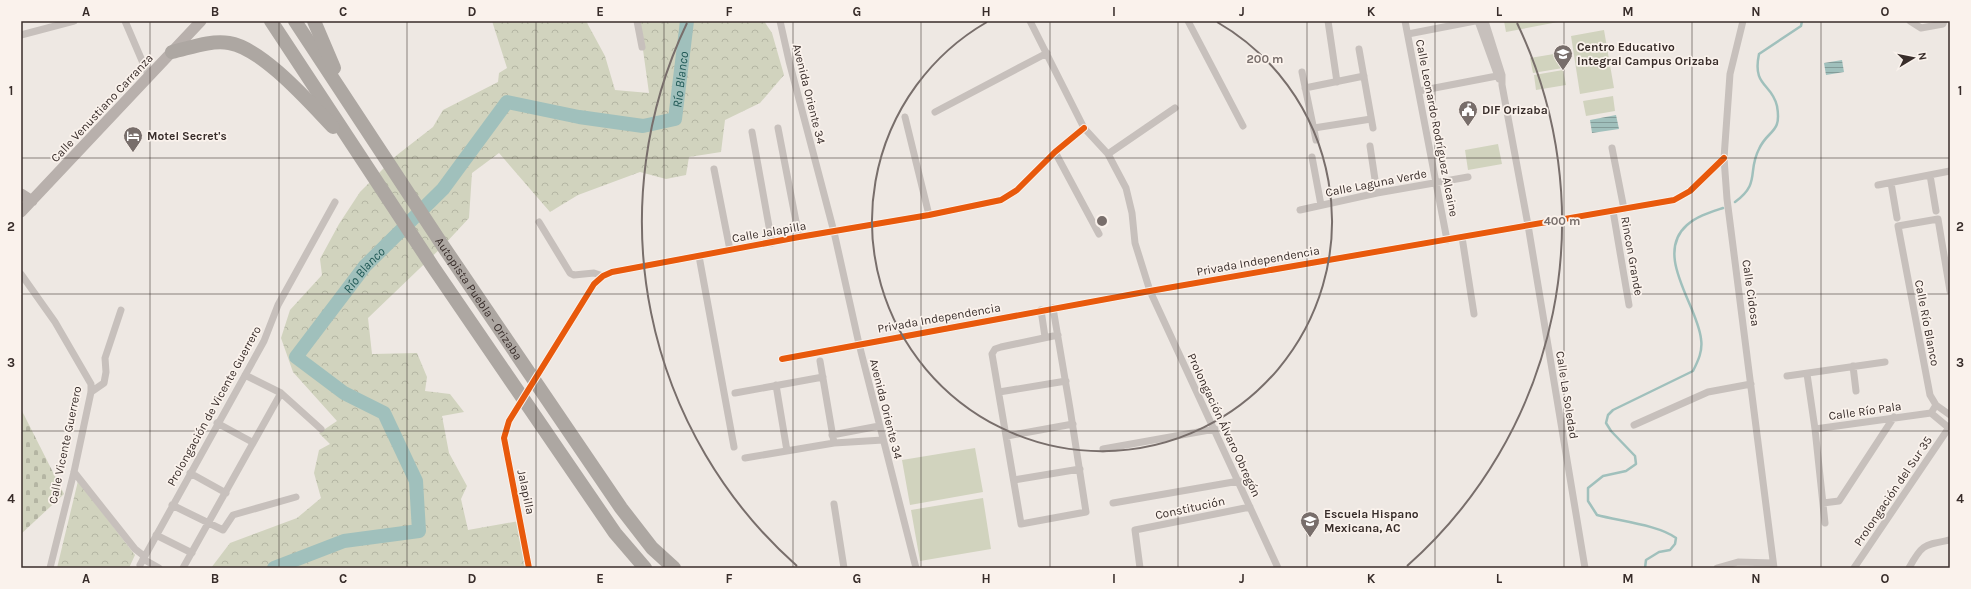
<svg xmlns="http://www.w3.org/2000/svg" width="1971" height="589" font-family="Karla,sans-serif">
<defs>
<pattern id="forest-crowns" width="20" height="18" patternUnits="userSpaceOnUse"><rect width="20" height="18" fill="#d1d3be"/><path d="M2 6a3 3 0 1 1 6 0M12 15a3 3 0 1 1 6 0" fill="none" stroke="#b4b5a3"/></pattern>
<pattern id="cemetery-stones" width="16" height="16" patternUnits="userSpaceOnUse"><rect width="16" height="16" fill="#d1d3be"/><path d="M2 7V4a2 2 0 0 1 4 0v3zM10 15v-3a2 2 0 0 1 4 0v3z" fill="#b4b5a3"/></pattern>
<pattern id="water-rules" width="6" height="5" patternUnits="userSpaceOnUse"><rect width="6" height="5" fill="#a0c0bc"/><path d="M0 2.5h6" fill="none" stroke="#839c99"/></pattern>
</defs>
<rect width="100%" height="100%" fill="#eee8e3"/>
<path fill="url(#forest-crowns)" d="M492,21h94l19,35 10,34 34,3 -10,-72h125l8,12 12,42 -24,28 -35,17 -4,32 -32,5 -3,18 -20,4 -26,-7 -62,23 -28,17 -51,-59 -27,20 -3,45 -26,28 -75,72 4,36 45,-1 10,24 -2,14 25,3 14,18 -22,4 7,37 18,33 -6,13 7,31 51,-9 8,47h-316l19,-25 67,-25 24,-20 -7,-25 5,-23 11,-6 -11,-11 18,-12 -44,-49 -12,-34 9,-28 32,-35 -2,-16 19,-35 21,-32 37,-37 36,-28 10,-17 55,-28 1,-9 8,-5z
M78,481l57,74 -6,13h-72z"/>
<path fill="url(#cemetery-stones)" d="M21,409l43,85 -43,40z"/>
<path fill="#d1d3be" d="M1504,21h53l1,1 -52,10z
M1604,30l10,58 -34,6 -9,-58z
M1560,53l3,15 -30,5 -3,-15z
M1563,70l3,15 -30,5 -2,-15z
M1613,96l2,15 -29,5 -3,-15z
M1498,144l4,20 -34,6 -3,-20z
M975,448l8,44 -73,13 -8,-45z
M983,498l8,51 -71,12 -9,-51z"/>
<path fill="url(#water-rules)" d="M1842,60l2,12 -18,3 -2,-12z
M1616,115l3,14 -27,4 -2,-13z"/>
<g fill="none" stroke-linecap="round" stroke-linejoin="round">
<path stroke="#a0c0bc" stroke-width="2.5" d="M1735,202c26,-19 12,-30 24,-53 9,-20 23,-15 18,-43 -5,-23 -25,-19 -18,-52l42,-28 1,-5
M1645,568l1,-8 13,-8 11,-2 5,-6 1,-6c-17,-13 -57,-17 -79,-23l-9,-14v-13l15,-12 23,-5 10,-7 -1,-8 -24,-25 -5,-8 2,-8 5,-5 80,-39c5,-10 10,-20 8,-32 -3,-33 -48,-84 -14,-114 10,-9 24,-13 36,-17"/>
<path stroke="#a0c0bc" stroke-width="14" id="s1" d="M274,568l70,-27 75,-10 -3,-50 -32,-68 -40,-20 -48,-36 69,-91 78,-77 64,-87 72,15 64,9 32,-7 12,-98"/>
<path stroke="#c7c0bc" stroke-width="7" d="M125,21l24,56
M637,21l5,26
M780,21l9,40 45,171 25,112 57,224
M1030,21l54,107 24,26 18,34 6,25 3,30 15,48 128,277
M1188,21l55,105
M1328,21l9,61
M1405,21l42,219
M1478,21l21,58
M1485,21l17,54v10l26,140 57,343
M1743,21l-13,53 -6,84 3,41 47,369
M1910,21l11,7 22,-4 1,-3
M1408,34l67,-13
M21,35l53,-14
M1359,49l14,79
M1302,72l14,68
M1305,88l59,-12
M1419,91l83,-16
M935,112l112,-59
M905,117l24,98
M778,128l21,109
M1314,128l57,-9
M752,132l20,111
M1370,146l7,47
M1612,148l12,61
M1055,152l44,82
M1108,154l67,-46
M1312,157l9,48
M714,169l16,81
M1930,175l6,36
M1891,183l6,35
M1878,185l72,-14
M1300,210l77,-17 91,-16
M1613,211l16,94
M539,222l31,51 4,2 20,-2 9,3
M1462,237l12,77
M699,256l35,191
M21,274l34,48 36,62v8l-17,80 -24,96
M1950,291l-12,-72 -40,7 32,169 6,10 14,10
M1053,308c12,68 23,136 33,204l-65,12 -29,-170 3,-5 6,-2 57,-12
M1041,310l4,27
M782,359l368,-68 524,-91 16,-9 34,-33
M820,361l14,82
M1853,366l3,25
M1807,374l8,55 10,94
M245,375l36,18 40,36
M1787,376l98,-14
M776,385l11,66
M91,392l13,-9 2,-11 -1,-14 16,-48
M999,392l67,-11
M735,393l88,-16
M1931,413l18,15
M217,423l35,19
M1634,425l74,-33 43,-8
M1815,429l116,-16 5,-8
M832,435l47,-9
M1007,436l66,-12
M1103,449l112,-20
M745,458l89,-15 49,-3
M74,472l61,77 9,7
M190,473l36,20
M1014,480l66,-11
M1113,503l126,-22
M1823,503l16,-2 55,-84
M834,504l10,64
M172,505l51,25 10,-15 63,-18
M156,535l36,18
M143,559l16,9
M140,565l124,-224 14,-36 57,-103
M183,568l98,-175
M529,568l-25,-130 5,-17 85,-137 9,-8 9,-4 187,-35 130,-22 72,-15 16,-10 38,-38 29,-24
M1140,568l-5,-38 115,-23
M1717,568l21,-6 35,1
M1854,568l96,-142
M1909,568c13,-24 15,-23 41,-28"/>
<path stroke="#b8b0ac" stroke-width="11" d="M21,194l11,7
M21,212l180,-191"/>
<g stroke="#ada7a2" stroke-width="14">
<path d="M271,21l162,246 182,266 30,35"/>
<path id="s2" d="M295,21l148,225 178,262 31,40 22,20"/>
<path d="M314,21l20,47"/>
<path d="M172,52c18,-4 38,-12 57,-9 33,5 81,60 104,84"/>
</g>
<g stroke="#faf2ec" stroke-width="8">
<path id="cycleway" d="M782,359l368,-68 524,-91 16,-9 34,-33
M529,568l-25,-130 5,-17 85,-137 9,-8 9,-4 187,-35 130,-22 72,-15 16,-10 38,-38 29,-24"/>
</g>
<use href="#cycleway" stroke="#e8590c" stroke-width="6"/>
</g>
<path fill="none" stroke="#382d2a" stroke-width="1" stroke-opacity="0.55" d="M150,21v547M279,21v547M407,21v547M536,21v547M664,21v547M793,21v547M921,21v547M1050,21v547M1178,21v547M1307,21v547M1435,21v547M1564,21v547M1692,21v547M1821,21v547M21,158h1929M21,294h1929M21,431h1929"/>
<g fill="none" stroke="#786e6b" stroke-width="2">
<path d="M1217 22A230 230 0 1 1 987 22"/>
<path d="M797 566A460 460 0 0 1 687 23M1517 23A460 460 0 0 1 1407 566"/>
</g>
<defs>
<g id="school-pin" transform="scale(1)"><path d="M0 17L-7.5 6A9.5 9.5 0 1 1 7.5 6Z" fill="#786e6b" stroke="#faf2ec"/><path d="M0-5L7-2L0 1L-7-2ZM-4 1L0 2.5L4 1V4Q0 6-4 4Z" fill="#fff"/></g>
<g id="civic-pin" transform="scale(1)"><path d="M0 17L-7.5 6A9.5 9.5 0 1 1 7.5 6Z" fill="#786e6b" stroke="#faf2ec"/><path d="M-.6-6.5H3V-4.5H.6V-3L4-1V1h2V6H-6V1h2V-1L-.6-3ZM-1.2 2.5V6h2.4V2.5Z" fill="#fff"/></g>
<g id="hotel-pin" transform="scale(1)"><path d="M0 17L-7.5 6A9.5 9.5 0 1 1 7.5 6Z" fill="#786e6b" stroke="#faf2ec"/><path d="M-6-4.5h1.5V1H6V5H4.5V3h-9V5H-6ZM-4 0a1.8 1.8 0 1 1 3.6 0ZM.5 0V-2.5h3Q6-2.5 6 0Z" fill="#fff"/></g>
</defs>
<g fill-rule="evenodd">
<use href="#school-pin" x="1563" y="54"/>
<use href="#civic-pin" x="1468" y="110"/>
<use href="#hotel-pin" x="133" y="136"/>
<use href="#school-pin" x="1310" y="521"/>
</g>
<g text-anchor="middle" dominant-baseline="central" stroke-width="3.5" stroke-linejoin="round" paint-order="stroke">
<g font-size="12" font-weight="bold" fill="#382d2a" stroke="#faf2ec" text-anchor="start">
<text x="1577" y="47">Centro Educativo<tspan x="1577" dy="14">Integral Campus Orizaba</tspan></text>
<text x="1482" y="110">DIF Orizaba</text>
<text x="147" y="136">Motel Secret's</text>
<text x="1324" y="514">Escuela Hispano<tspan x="1324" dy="14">Mexicana, AC</tspan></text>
</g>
<g font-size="12" fill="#382d2a" stroke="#faf2ec">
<text transform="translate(809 94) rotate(76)">Avenida Oriente 34</text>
<text transform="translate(102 108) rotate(-47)">Calle Venustiano Carranza</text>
<text transform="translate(1437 128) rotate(79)">Calle Leonardo Rodríguez Alcaine</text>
<text transform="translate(1376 183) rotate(-11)">Calle Laguna Verde</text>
<text transform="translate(769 232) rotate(-10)">Calle Jalapilla</text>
<text transform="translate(1632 256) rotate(80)">Rincon Grande</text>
<text transform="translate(1258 261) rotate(-10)">Privada Independencia</text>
<text transform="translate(1751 293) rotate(82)">Calle Cidosa</text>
<text stroke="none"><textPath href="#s2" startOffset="333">Autopista Puebla - Orizaba</textPath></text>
<text transform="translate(939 318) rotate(-10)">Privada Independencia</text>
<text transform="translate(1927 323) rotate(79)">Calle Río Blanco</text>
<text transform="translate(1567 395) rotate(81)">Calle La Soledad</text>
<text transform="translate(214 406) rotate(-61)">Prolongación de Vicente Guerrero</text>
<text transform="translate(886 409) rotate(76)">Avenida Oriente 34</text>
<text transform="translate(1865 411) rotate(-8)">Calle Río Pala</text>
<text transform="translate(1224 425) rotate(65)">Prolongación Álvaro Obregón</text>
<text transform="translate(65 445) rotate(-78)">Calle Vicente Guerrero</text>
<text transform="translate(1893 491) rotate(-56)">Prolongación del Sur 35</text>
<text transform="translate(526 492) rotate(78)">Jalapilla</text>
<text transform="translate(1190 508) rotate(-12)">Constitución</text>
</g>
<g font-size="13" font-style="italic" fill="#215956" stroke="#faf2ec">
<text stroke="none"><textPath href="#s1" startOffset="923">Río Blanco</textPath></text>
<text stroke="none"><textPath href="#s1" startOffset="491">Río Blanco</textPath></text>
</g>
</g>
<circle cx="1102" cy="221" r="6" fill="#786e6b" stroke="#faf2ec" stroke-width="2"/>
<g font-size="12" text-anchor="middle" font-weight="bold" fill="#786e6b" stroke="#faf2ec" stroke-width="3.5" stroke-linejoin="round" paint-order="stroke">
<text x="1265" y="63">200 m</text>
<text x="1562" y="225">400 m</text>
</g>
<rect width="1971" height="589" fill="none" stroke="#faf2ec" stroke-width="44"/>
<g transform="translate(1913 58) rotate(80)" stroke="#faf2ec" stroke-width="3" paint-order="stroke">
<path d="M0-3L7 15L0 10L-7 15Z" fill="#382d2a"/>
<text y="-6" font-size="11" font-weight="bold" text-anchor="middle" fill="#382d2a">N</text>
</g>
<rect x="22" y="22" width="1927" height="545" fill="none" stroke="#382d2a" stroke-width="1.5"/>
<g font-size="13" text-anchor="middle" font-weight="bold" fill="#382d2a">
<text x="86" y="16">A</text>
<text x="215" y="16">B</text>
<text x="343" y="16">C</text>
<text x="472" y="16">D</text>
<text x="600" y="16">E</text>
<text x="729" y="16">F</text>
<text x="857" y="16">G</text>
<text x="986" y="16">H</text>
<text x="1114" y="16">I</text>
<text x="1242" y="16">J</text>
<text x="1371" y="16">K</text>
<text x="1499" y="16">L</text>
<text x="1628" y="16">M</text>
<text x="1756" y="16">N</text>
<text x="1885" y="16">O</text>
<text x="11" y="95">1</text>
<text x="1960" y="95">1</text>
<text x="11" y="231">2</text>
<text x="1960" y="231">2</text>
<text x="11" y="367">3</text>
<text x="1960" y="367">3</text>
<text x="11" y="503">4</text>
<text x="1960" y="503">4</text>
<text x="86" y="583">A</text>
<text x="215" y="583">B</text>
<text x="343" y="583">C</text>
<text x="472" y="583">D</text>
<text x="600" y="583">E</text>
<text x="729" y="583">F</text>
<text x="857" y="583">G</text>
<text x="986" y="583">H</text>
<text x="1114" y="583">I</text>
<text x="1242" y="583">J</text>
<text x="1371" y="583">K</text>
<text x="1499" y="583">L</text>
<text x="1628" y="583">M</text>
<text x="1756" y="583">N</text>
<text x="1885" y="583">O</text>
</g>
</svg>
